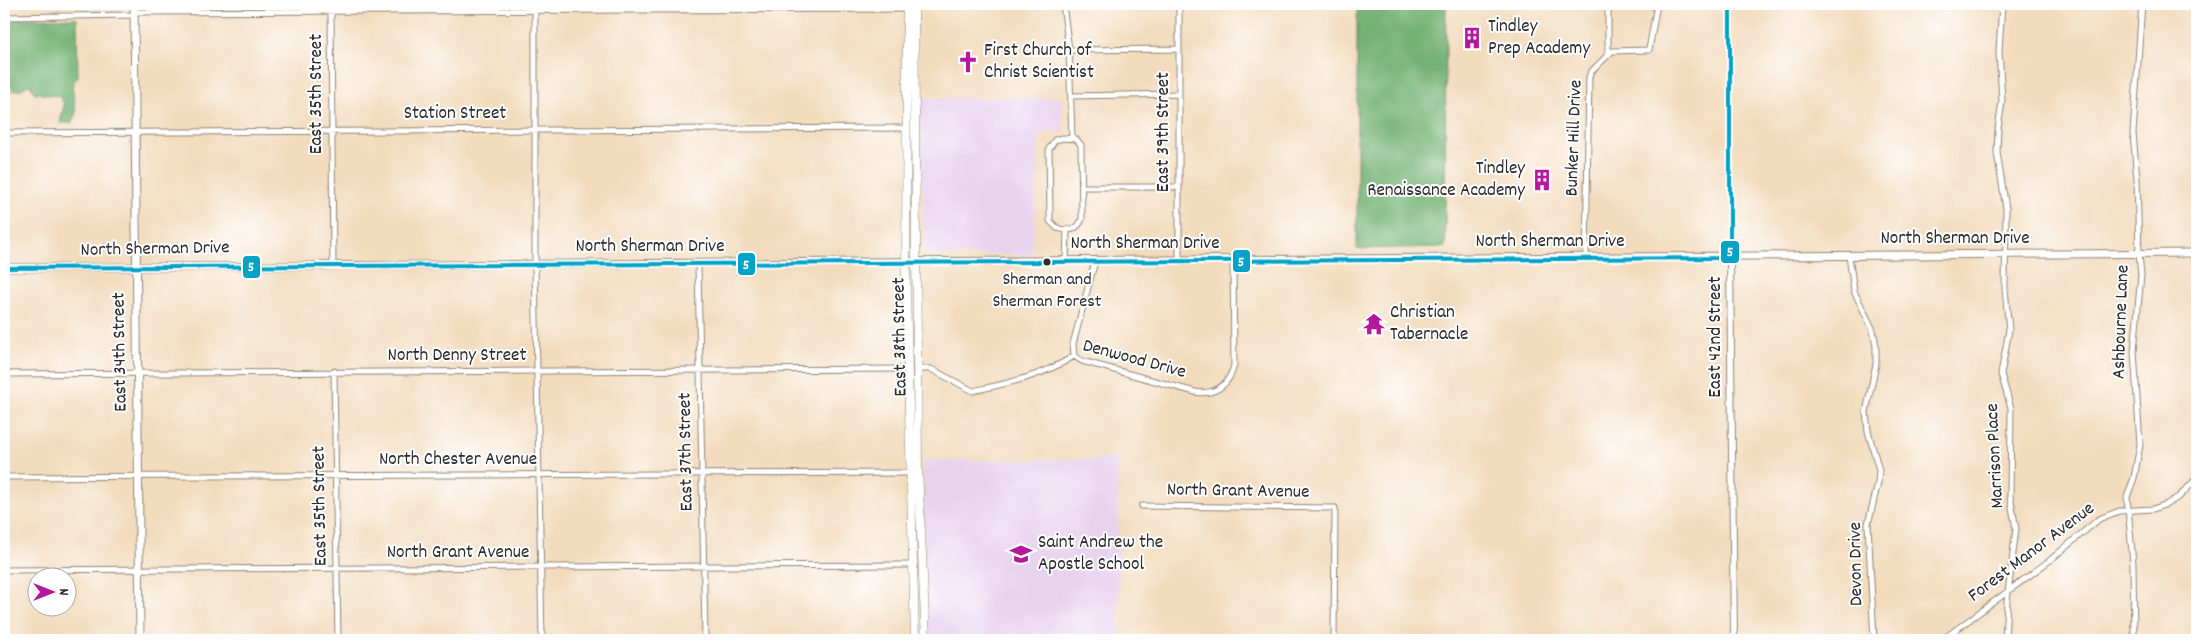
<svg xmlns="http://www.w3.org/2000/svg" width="2201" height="644" font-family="Dekko,sans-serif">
<rect width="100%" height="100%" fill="#fff"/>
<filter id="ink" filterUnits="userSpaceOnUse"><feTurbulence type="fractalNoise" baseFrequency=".02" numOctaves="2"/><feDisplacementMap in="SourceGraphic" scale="10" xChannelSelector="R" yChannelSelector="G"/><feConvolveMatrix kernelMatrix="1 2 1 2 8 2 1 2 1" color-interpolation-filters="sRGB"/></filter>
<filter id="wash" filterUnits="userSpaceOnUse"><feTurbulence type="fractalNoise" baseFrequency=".0096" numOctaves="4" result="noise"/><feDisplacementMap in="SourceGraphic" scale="20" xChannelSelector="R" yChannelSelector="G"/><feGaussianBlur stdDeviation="1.12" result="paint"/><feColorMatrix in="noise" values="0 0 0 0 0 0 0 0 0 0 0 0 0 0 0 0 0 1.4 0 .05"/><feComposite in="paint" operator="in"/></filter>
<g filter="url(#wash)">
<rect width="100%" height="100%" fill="#f3dcbe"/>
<path fill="#e8d2ee" d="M920,98h142l1,33 -23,1 -8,122 -104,2 -4,-8z
M1118,459l1,181h-194l-2,-179z"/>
<path fill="#74b274" stroke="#506e50" d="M1357,4h89l-1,243 -88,2z
M77,18l1,58 -6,8 4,29 -5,10h-11l4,-19 -5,-8 -24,-3 -5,-9 -10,6 -7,1 -5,-12 -4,-1v-59z"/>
</g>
<g filter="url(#ink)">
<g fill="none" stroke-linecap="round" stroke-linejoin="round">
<g stroke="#8f8474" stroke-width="7">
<path id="minor" d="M535,4v260l7,376
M1063,4l6,46 3,88
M2002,4l-3,47 3,50 -4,28 -1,24 9,55 -1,81 4,41 -8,44 10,34 -1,88 6,33 -9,72 -2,39
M134,12l773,-3
M331,12l2,253
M4,17l130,-2
M1069,50l110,-1
M1608,53v-49
M1071,96l108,-2
M4,133l903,-5
M1063,138l13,1 5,6 1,74c-4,11 -14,13 -25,9l-7,-7v-5l-1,-67 6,-9z
M1082,187h97
M1849,256l5,35 19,39 3,16v18l-10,48 2,19 11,39 -1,13 -10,41 6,116
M1586,258l3,-181 2,-5 21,-21 37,-1 8,-46
M1179,260v-256
M1066,261l1,-32
M698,263l7,377
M1074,356l8,5 113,31c20,4 35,-8 39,-27l-1,-105
M1074,356l-1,-12 22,-83
M917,369h14l42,22c36,-8 70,-15 101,-35
M334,371l4,269
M4,374l905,-5
M4,477l907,-4
M1142,506l193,2 -1,132
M4,570l909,-5
M1942,640l107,-79 50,-42 20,-8 34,-2 14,-5 13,-8 17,-18
M2134,640l-1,-76 -6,-67 7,-19 6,-33 -6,-94 7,-76 -2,-21 -2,-75 -4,-46 9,-129"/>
</g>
<g stroke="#8f8474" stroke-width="8">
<path id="tertiary" d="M1730,4v254l4,382"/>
</g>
<g stroke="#8f8474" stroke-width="9">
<path id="secondary" d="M134,4l6,636
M4,268l2193,-15"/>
</g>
<g stroke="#8f8474" stroke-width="9">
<path id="primary" d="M907,4l-1,288 9,348
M914,4l4,464 8,172"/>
</g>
<use href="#minor" stroke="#fff" stroke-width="5"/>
<use href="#tertiary" stroke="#fff" stroke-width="6"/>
<use href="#secondary" stroke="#fff" stroke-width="7"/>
<use href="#primary" stroke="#fff" stroke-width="8"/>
<g stroke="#fff" stroke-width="8">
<path id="bus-1" d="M4,268l1726,-10v-254"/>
</g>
<use href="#bus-1" stroke="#02a3c6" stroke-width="4"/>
</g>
</g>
<defs>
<g id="building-bare" transform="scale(1.725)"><path d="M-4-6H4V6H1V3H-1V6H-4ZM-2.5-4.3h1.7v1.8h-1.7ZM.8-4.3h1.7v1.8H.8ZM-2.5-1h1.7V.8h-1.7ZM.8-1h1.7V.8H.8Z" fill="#b5179e" stroke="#fff" stroke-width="2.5" paint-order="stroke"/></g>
<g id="church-bare" transform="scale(1.725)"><path d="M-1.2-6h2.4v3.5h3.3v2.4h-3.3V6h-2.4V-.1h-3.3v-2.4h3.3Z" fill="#b5179e" stroke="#fff" stroke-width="2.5" paint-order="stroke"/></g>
<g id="temple-bare" transform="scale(1.725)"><path d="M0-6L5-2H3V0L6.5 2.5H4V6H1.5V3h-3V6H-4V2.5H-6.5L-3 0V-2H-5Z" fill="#b5179e" stroke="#fff" stroke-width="2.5" paint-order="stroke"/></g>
<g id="school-bare" transform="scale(1.725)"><path d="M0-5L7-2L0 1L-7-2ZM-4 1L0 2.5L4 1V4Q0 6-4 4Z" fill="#b5179e" stroke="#fff" stroke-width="2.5" paint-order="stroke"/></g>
</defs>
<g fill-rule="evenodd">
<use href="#building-bare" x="1472" y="38"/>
<use href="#church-bare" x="968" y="62"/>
<use href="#building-bare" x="1542" y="180"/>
<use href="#temple-bare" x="1374" y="324"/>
<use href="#school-bare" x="1021" y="554"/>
</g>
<circle fill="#2b2b2b" stroke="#fff" stroke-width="2" cx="1047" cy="262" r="4.5"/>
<g text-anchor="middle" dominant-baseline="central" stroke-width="4" stroke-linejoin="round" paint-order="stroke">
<g font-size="18" fill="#2b2b2b" stroke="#fff">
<text x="1047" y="280">Sherman and<tspan x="1047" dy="22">Sherman Forest</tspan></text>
</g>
<g font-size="19" fill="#2b2b2b" stroke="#fff" text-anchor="start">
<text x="1488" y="27">Tindley<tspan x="1488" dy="22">Prep Academy</tspan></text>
<text x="984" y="51">First Church of<tspan x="984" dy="22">Christ Scientist</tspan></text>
<text x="1525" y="169" text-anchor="end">Tindley<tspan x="1525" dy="22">Renaissance Academy</tspan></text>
<text x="1390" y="313">Christian<tspan x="1390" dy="22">Tabernacle</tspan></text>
<text x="1038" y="543">Saint Andrew the<tspan x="1038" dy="22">Apostle School</tspan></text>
</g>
<g font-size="19" fill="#2b2b2b" stroke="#fff">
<text transform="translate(317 94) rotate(-90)">East 35th Street</text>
<text x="455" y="114">Station Street</text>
<text transform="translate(1164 132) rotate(-90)">East 39th Street</text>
<text transform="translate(1575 138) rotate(-88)">Bunker Hill Drive</text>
<text x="1955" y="239">North Sherman Drive</text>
<text x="1550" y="242">North Sherman Drive</text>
<text x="1145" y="244">North Sherman Drive</text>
<text x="650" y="247">North Sherman Drive</text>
<text transform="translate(155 250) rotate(-1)">North Sherman Drive</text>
<text transform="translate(2122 322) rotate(-88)">Ashbourne Lane</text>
<text transform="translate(901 337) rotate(-91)">East 38th Street</text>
<text transform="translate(1716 337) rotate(-90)">East 42nd Street</text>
<text transform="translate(121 352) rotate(-91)">East 34th Street</text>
<text x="457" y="356">North Denny Street</text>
<text transform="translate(1134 360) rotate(15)">Denwood Drive</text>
<text transform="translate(687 452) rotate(-91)">East 37th Street</text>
<text transform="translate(1996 456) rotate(-93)">Marrison Place</text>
<text x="458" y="460">North Chester Avenue</text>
<text transform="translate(1238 492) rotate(1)">North Grant Avenue</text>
<text transform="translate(321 506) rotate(-91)">East 35th Street</text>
<text x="458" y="553">North Grant Avenue</text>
<text transform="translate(2032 553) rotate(-37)">Forest Manor Avenue</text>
<text transform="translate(1857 564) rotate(-91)">Devon Drive</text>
</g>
</g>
<g stroke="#fff" stroke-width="2">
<rect x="1720" y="240" width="20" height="24" rx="5" fill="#02a3c6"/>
<rect x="1232" y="249" width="19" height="24" rx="5" fill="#02a3c6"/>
<rect x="737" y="252" width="19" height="24" rx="5" fill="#02a3c6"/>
<rect x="242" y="255" width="19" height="24" rx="5" fill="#02a3c6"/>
</g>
<g font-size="14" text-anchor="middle" font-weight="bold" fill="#fff">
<text x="1730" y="256">5</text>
<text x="1241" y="266">5</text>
<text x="746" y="269">5</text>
<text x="251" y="271">5</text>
</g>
<rect width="2201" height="644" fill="none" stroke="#fff" stroke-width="20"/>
<g transform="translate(52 592) rotate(90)"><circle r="24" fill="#ffffff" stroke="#aaaaaa"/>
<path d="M0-4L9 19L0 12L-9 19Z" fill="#b5179e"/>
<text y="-8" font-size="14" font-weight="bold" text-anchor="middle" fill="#2b2b2b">N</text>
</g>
</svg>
